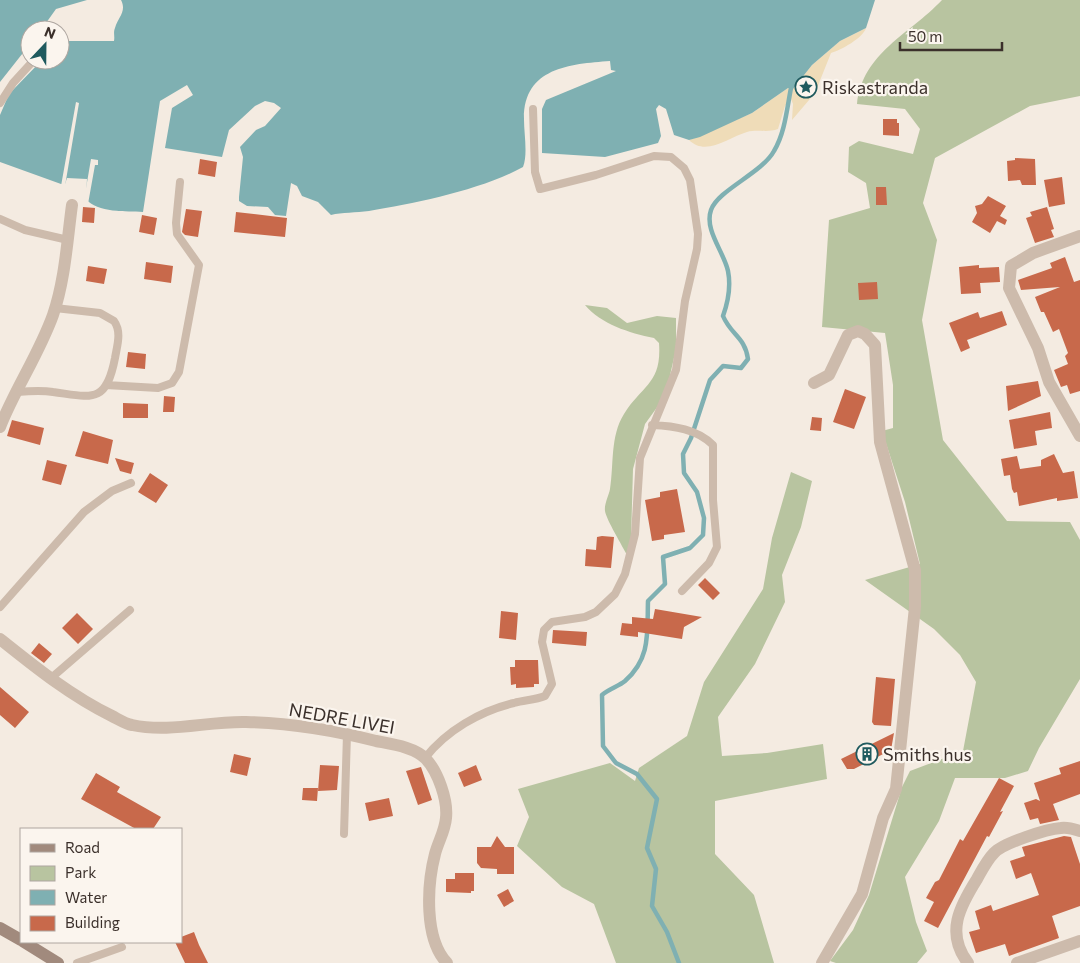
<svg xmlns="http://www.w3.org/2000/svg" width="1080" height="963" font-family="Commissioner,sans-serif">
<rect width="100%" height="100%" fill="#f4ebe1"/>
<path fill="#b8c4a0" d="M942,0h138v96l-50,10 -95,52 -12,45 14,37 -15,80 21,120 64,81 63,1 10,18v139l-41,69 -11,23 -23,7h-50l-16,43 -34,56 11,45 11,29 -10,12h-81l-6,-2 23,-31 16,-35 33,-108 8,-16 53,-20 13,-69 -16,-27 -26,-26 -69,-49 55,-16 -15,-62 -23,-71 11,-3v-43l-8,-52 -63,-6 7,-107 41,-12 -4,-25 -18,-11 1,-25 10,-6 54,13 7,-25 -15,-20 -48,-5c6,-52 52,-69 85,-104z
M585,305l22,3 20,15 30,-7 19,2v31l-8,35 -10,22 -13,18 -12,45 -2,70 -4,16c-4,-8 -21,-36 -22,-44 -1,-7 4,-16 5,-22 4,-24 0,-53 14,-75 18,-29 38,-30 35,-71l-5,-5c-25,-5 -53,-14 -69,-33z
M791,472l21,9 -11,46 -19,48 3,27 -30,62 -37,53 4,39 45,-3 56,-9 4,35 -112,22v53l39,41 20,68h-158l-22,-59 -32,-17 -45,-41 12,-29 -11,-28 92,-26 25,18 4,-13 48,-32 17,-54 59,-93 9,-51z"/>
<path fill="#efdcb8" d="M866,28c-3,10 -25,22 -35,25l-16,40 -23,27 1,-16 -2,-5 -6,7 -7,23c-10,4 -21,0 -31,3 -18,5 -41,25 -58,8l63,-27 36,-25 5,1 19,-24 28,-24z"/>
<path fill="#7fb0b2" d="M0,0h87l-31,9 -15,21h-11v14l-30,38z
M121,0h754l-9,28 -26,13 -28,24 -19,24 -5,-1 -36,25 -52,24 -11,3 -15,-5 -8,-26 -7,-4 -3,4 5,27 -3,7 -53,14 -63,-4v-44l4,-9 70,-29 -5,-1 -1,-9c-41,3 -87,7 -86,59 0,14 4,34 -1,47 -42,23 -107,36 -154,44 -13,2 -27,1 -38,4l-13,-13 -16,-6 -5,-10 -6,-3 -5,33 -11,-1 -7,-8 -21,-1 -8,-5v-4l4,-40 -3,-10 16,-17 9,-4 16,-18 -7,-5 -9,-2 -10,5 -26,24 -7,27 -57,-9 7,-40 21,-13 -6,-10 -27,16 -17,111c-16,-1 -46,1 -57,-13l1,-20 -20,-1 -2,6h-4l-61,-22v-47l9,-21 33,-34h18v-19h54c1,-5 -1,-8 1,-13 3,-11 12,-16 6,-28z"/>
<path fill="#f4ebe1" d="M76,102l3,1 -14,83h-4z
M91,159l7,1v5h-3l-7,39 -4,-4z"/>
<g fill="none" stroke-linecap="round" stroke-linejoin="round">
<path stroke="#7fb0b2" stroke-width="4.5" d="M679,963l-12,-31 -15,-26 4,-37 -9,-21 10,-49 -20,-25 -21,-11 -13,-17 -1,-51c7,-6 17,-9 23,-14 26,-23 22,-48 23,-80l17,-17 -2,-27 27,-9 13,-13 1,-17 -7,-26 -13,-19 -1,-19 8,-16 19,-58 13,-14 18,2 7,-9c-3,-22 -17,-24 -25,-43 5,-14 8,-30 5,-45 -4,-19 -24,-41 -17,-61 7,-20 51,-37 63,-59 11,-18 13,-43 17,-63"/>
</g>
<path fill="#c8694b" d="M883,119h14v4h2v13l-16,-1z
M1015,158l20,1 1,26h-14l-2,-5 -12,1 -1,-20 8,-1z
M200,159l17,3 -2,15 -17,-3z
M1062,177l3,27 -16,3 -5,-27z
M876,187h10l1,18h-11z
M988,196l18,10 -6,10 7,4 -2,5 -8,-4 -7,12 -18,-11 5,-9 -2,-7 7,-2z
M83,207l12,1 -1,15 -12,-1z
M1047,207l7,22 -3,1 3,7 -19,6 -9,-25 6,-2 -2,-4z
M186,209l16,2 -4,26 -13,-2 -3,-3z
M236,212l51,6 -2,19 -51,-5z
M142,215l15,3 -3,17 -15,-3z
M1065,257l9,25 6,-2v111l-10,3 -3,-9 -6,2 -7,-17 14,-6 -3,-8 3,-3 -9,-24 -6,3 -9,-20h-3l-6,-15 25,-10 -39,3 -3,-10 34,-12 -2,-5z
M146,262l27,4 -2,17 -27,-4z
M979,265v3l20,-1 1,15 -20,1 1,10 -20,1 -2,-27z
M88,266l19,3 -3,15 -18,-3z
M877,282l1,17 -19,1 -1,-17z
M1002,311l5,14 -40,15 3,8 -9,4 -12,-29 29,-11 2,6z
M128,352l18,2 -1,15 -19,-2z
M1038,381l3,15 -33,15 -2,-25z
M845,389l21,8 -12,32 -21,-7z
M164,396l11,1 -1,15h-11z
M123,403l25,1v14h-25z
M1050,412l2,16 -17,3 2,14 -23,4 -5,-29z
M812,417l10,1 -1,13 -11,-1z
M12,420l32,8 -4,17 -33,-9z
M83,431l30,9 -5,24 -33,-8z
M1054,454l9,19 11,-2 4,27 -21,3v-3l-38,8 -2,-14 -3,1 -2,-4 -2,-14 -6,1 -3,-17 16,-3 3,13 21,-3v-6z
M115,458l19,5 -3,11 -11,-3z
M47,460l20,5 -6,20 -19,-5z
M150,473l18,12 -12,18 -18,-11z
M677,489l8,43 -21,3v4l-12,2 -7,-41 15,-3v-5z
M602,536l12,1 -3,31 -26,-2 1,-17 10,1 1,-13z
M705,578l15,15 -7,7 -15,-15z
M655,609l47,8 -18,10 -2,12 -44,-7v5l-18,-2 2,-12 10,1v-7l21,2z
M501,611l17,2 -2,27 -17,-2z
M77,613l16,16 -15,15 -16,-16z
M553,630l34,2 -1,14 -34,-3z
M39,643l13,11 -8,9 -13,-10z
M515,660h23l1,24h-5v3l-18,1v-4l-5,1 -1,-18h5z
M876,677l19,2 -4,47 -17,-1 -2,-3z
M0,687l29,25 -14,16 -15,-13z
M894,733l-3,17 -37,19h-7l-6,-10z
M234,754l17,4 -4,18 -17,-4z
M1080,761v33l-27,10 6,16 -19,4 -2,-6 -8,2 -6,-17 12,-4 4,2 -6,-18 27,-9 -2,-6z
M320,765l19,1 -2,24 -19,1z
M476,765l6,15 -18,7 -6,-14z
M421,767l11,33 -14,5 -12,-34z
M96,773l24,14 -3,5 44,25 -8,12h-17l-55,-30z
M999,778l15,8 -14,26 3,-1 -14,26 -2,-1 -49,92 -14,-7 10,-19 -8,-4 9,-16 4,-2 21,-41 3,2z
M303,788h15l-1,13 -15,-1z
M389,798l4,18 -24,5 -4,-18z
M497,836l8,11h9v27h-17v-5l-16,-1 -4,-5v-16h14z
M1064,836l7,1 9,27v42l-28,10 7,22 -50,18 -4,-12 -29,9 -7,-21 11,-3 -5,-18 16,-6 2,6 46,-16 -8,-22 -15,6 -6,-18 15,-5 -3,-9z
M455,873h19v18h-3v2l-25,-1v-13h9z
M508,889l6,12 -10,6 -7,-12z
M194,932l5,13 9,18h-23l-10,-21h6v-5z"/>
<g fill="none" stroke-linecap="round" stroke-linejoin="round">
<path stroke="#cdbbac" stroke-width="8" d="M0,103l13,-20 21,-23
M0,219l25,11 43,10
M106,385l52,3 14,-5 7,-11 20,-107 -22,-31 -1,-11 4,-41
M17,392c12,-1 24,-2 36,0 38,5 53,13 62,-34 2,-12 7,-26 -1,-37l-14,-8 -45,-5
M652,425c22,1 45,4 61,20v55l4,47 -8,16 -27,28
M0,607l84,-95 28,-21 19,-8
M50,679l80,-69
M425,758c21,-27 55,-47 89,-55 11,-3 21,-3 31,-7l7,-12 -10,-42 2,-12 8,-8 33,-5 11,-5 19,-18 10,-20 10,-40 5,-76 36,-88 9,-69 12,-52 1,-15 -8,-54 -6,-12 -13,-11 -17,-1 -58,19 -56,14 -5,-17 -2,-63
M344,834l3,-100
M77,963l45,-16"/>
<path stroke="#cdbbac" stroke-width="12" d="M1080,236l-47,17 -22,13 -2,22 29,60 11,34 31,54
M814,383l15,-8 19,-40 10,-4 7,3 10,11 5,97 35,128v37l-19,182 -13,29 -21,76 -40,69
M0,427c15,-38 39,-73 53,-112 12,-35 14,-73 19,-110
M0,639c35,28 71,57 112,77 6,3 14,8 20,9 38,8 76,-4 114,-3 44,1 87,8 130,19 15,3 39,6 50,18 12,13 22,41 20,59 -1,13 -8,24 -11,36 -8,31 -11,85 12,109
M968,963c-23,-30 -8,-57 9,-84 5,-9 10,-19 17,-26 9,-10 53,-24 67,-25 7,-1 13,1 19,3
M1017,963l63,-22"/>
<path stroke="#a18a7d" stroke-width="12" d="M0,928l21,12
M24,942l34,21"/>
</g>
<defs>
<g id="sight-ring" transform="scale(1.125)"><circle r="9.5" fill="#fbf5ee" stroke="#1f5a5e" stroke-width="1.5"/><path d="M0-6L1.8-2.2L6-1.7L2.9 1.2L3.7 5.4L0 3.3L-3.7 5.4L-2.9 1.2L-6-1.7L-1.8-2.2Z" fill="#1f5a5e"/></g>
<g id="building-ring" transform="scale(1.125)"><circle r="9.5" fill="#fbf5ee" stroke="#1f5a5e" stroke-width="1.5"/><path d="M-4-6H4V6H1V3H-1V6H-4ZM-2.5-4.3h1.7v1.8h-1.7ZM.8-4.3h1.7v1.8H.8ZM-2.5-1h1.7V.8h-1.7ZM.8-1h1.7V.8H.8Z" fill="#1f5a5e"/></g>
</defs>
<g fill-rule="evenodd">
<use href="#sight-ring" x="806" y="87"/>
<use href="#building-ring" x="867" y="754"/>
</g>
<g text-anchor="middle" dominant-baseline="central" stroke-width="4.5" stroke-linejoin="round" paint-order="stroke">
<g font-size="18" fill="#3b302b" stroke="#fbf5ee" text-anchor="start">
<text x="822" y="87">Riskastranda</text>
<text x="883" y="754">Smiths hus</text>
</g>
<g font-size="18" fill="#3b302b" stroke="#fbf5ee">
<text transform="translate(342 718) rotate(10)">NEDRE LIVEI</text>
</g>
</g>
<rect x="20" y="828" width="162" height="115" fill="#fbf5ee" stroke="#aea6a0"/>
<rect x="30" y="844" width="25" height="8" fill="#a18a7d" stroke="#aea6a0"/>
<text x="65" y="853" font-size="15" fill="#3b302b">Road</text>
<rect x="30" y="866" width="25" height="15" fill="#b8c4a0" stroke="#aea6a0"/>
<text x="65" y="878" font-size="15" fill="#3b302b">Park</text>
<rect x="30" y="890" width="25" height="15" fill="#7fb0b2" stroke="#aea6a0"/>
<text x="65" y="903" font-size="15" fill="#3b302b">Water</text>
<rect x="30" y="916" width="25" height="15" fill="#c8694b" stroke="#aea6a0"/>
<text x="65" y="928" font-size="15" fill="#3b302b">Building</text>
<g transform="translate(45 45) rotate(22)"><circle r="24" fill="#fbf5ee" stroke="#aea6a0"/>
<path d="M0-4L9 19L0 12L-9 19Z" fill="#1f5a5e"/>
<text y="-8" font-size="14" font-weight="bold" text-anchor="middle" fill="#3b302b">N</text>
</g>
<path d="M900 42v8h102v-8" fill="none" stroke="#3b302b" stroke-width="2.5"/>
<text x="908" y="42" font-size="15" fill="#3b302b" stroke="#fbf5ee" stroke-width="4" paint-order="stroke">50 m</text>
</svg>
